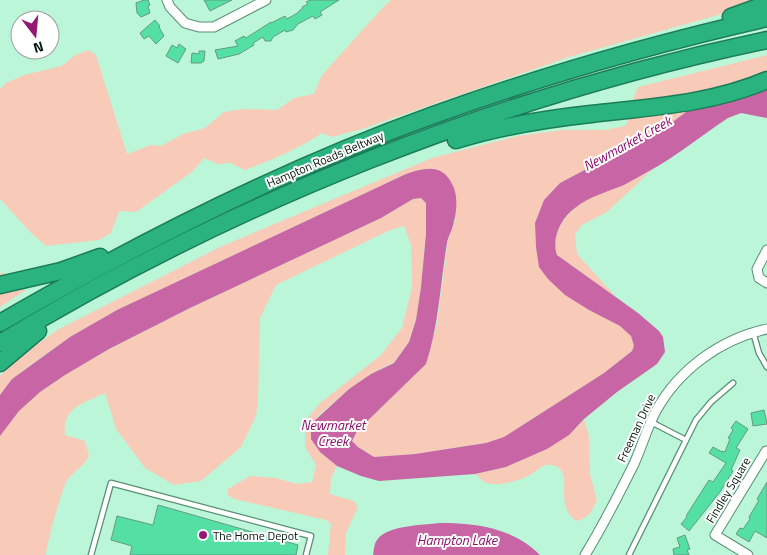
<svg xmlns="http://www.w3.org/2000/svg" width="767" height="555" font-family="'Titillium Web',sans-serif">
<rect width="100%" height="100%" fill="#bcf6d8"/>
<path fill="#f8cbb9" d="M391,0h368l-37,14 -153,43 -207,72 -30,8 -10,-4c-24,16 -50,27 -77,37l-15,-7 -12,1 -14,-6 -12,14 -56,40 -17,-1 -8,22 -12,7 -53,6 -14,-12 -32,-35v-110l6,-6 18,-8 38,-9 13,-11 13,-5 8,5 31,99 24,-9 10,1 22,-12 22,-6 19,-16 18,-3 35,1 17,-12 20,-4 8,-19 63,-70z
M767,55v34l-81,23 -20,15 -106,56 -16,17 -9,23 1,24 53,63 31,16 11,10 3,10 -1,4 -29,23 -100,64 -18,6 -71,11 -41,3 -20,-13 -2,-3 5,-10 69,-67 11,-40 11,-84 7,-19 -12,-48c-13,-8 -24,-3 -37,1l-289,136 -47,27 -37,26 -21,16 -12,16v-19l13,-15 46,-32 163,-83 210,-88 86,-22 44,-6h42l21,-4c9,-13 5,-25 13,-39z
M653,169l-46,43 -25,13 -7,9 2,20 40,44 -60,-43c-9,-25 15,-48 35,-58 9,-5 20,-8 30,-12 10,-4 21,-10 31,-16z
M421,198l5,5v31l-5,53 -5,33 -7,22 -15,20 -23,12 -22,15 -32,28 3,35 17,14 -6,12 -1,16 24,7 4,6 -12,26 -1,22h-17l3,-31 -5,-4 -92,-21 -6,-4v-6l22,-13 26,2 21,6 15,-2 4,-17 -11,-18v-25l15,-19 61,-48 21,-27 10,-41 -1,-42 -7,-19 -16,5 -112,54 -16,33 -2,82 -2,16 -15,31 -40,34 -27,4 -29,-17 -29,-39 -11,-36c-21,10 -43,14 -40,42l20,6 4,15c-6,12 -13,13 -21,23 -6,8 -21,64 -22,76h-46v-119l19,-25 21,-19 25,-17 44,-26 81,-41 191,-90 32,-19z
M0,273l6,1 8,15 12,1 -26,17z
M584,419l5,17 1,38 7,26c-6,12 -7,18 -21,21 -22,-17 -4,-41 -17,-53 -3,-3 -10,-4 -14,-3 -5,2 -9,6 -13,9 -11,6 -32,13 -45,9 -4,-1 -9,-7 -12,-9l31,-7 71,-40z"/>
<path fill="#c765a5" d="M764,89h3v29l-26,-5 -13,5c-26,17 -50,37 -77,52 -9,5 -18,10 -27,15 -17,7 -34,11 -49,23 -14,10 -24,30 -18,47l81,58 21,18 4,6 2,15 -8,12 -40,28 -33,27 -15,16 -22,14 -41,18 -31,7 -96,7 -18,-5 -24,-10 -17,-14 -9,-13v-15l38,-35 22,-15 23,-11 15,-21 7,-22 5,-33 5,-53v-31l-5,-5 -8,1 -32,19 -191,90 -81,41 -44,26 -25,17 -21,19 -19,25v-41l12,-16 58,-42 47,-27 289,-136c18,-6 36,-11 46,10 6,10 5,26 2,37 -1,8 -6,15 -7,22 -7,41 -8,82 -21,121l-69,67 -5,10 6,6 16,10 41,-3 71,-11 18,-6 100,-64 28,-22 2,-5 -3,-10 -11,-10 -31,-16 -24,-15 -17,-16 -9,-12 -3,-20 -1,-24 9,-23 16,-17 106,-56 20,-15 15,-7z
M440,523c37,0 73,5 100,32h-167c1,-5 1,-11 4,-15 10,-15 47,-15 63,-17z"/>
<path fill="#54dfa5" stroke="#649b80" d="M144,0h4l2,5 -2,1 2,7 -9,4 -4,-4 -1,-10z
M204,0h28l-22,11z
M310,0h29l-19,12 2,3 -7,4 -2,-3 -15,8 -5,6 -7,2 -1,-2 -12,7 -2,4h-6l-2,-4 -10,6 1,2 -15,9 -21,5 -3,-9 23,-4 -3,-5 9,-5 2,2 25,-16v1l14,-7 2,3 12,-7v-1l4,-3 -1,-1 6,-3 -2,-2z
M155,20l5,6 -1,1 5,9 -8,8 -7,-8 -5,3 -4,-6z
M179,44l7,5 -8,14 -12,-7 6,-11 5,3z
M199,51h6l-1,10 -3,2h-10l1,-10 7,1z
M764,410l3,14 -14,2 -2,-13z
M736,421l12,8 -12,19 4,2 -9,20 2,1 -13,21 -31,39 -8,-7 6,-7 -1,-1 23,-36 4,2 13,-19 -17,-10 4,-6 9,5v-1l3,1 5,-13 -2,-1 5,-8 -2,-2z
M767,482v56l-12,-7 -6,11 -13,-8 4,-6 3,1 7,-10 -1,-2 10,-17 -2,-1z
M158,505l140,40 -2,10h-166l2,-9 -21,-6 6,-24 36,9z
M685,535l5,14 -3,1 2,5h-15l-1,-6 7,-2 -3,-9z"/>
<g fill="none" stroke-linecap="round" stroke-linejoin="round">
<g stroke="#588f74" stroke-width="7">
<path id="service" d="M753,332l6,21 8,14
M651,422l35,18
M91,555l20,-72 200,53 -5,19
M629,555l67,-135 15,-18 22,-19"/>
</g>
<g stroke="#588f74" stroke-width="11">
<path id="minor" d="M167,0l3,7 15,16 14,4h15l52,-27
M767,250l-10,19 2,9 8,5
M585,555c18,-29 34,-61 49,-91 8,-18 13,-36 22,-53 23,-42 65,-72 111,-82
M748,555l-33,-20 51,-84 1,1"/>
</g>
<g stroke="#1c7c57" stroke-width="19">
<path id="motorway" d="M731,17l36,-13
M456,140c45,-14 89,-21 135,-26 60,-7 120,-10 176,-34
M0,285l61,-14 39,-14
M0,323c138,-80 281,-153 431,-207 110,-40 222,-72 336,-98
M0,343c234,-142 499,-247 767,-303
M0,363l38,-32"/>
</g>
<use href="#service" stroke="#fff" stroke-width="4.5"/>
<use href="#minor" stroke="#fff" stroke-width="9"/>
<use href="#motorway" stroke="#2ab37f" stroke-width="16"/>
</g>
<circle fill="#951973" stroke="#fff" stroke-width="2" cx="203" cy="535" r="5"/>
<g text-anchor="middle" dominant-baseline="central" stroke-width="4" stroke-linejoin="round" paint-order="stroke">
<g font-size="12" fill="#01160c" stroke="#fff">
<text transform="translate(325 159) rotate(-23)">Hampton Roads Beltway</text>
<text transform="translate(636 428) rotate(-65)">Freeman Drive</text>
<text transform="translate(728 490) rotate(-59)">Findley Square</text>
</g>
<g font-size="12" fill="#01160c" stroke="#fff" text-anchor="start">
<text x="213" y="535">The Home Depot</text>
</g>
<g font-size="14" font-style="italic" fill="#8c116c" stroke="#fff">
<text transform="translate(627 143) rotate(-29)">Newmarket Creek</text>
<text x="333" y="424">Newmarket<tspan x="333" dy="16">Creek</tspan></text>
<text x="457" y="539">Hampton Lake</text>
</g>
</g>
<g transform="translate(35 35) rotate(164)"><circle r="24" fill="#ffffff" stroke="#99a29e"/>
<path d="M0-4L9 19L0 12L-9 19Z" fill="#951973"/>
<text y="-8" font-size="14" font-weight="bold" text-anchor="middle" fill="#01160c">N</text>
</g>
</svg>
